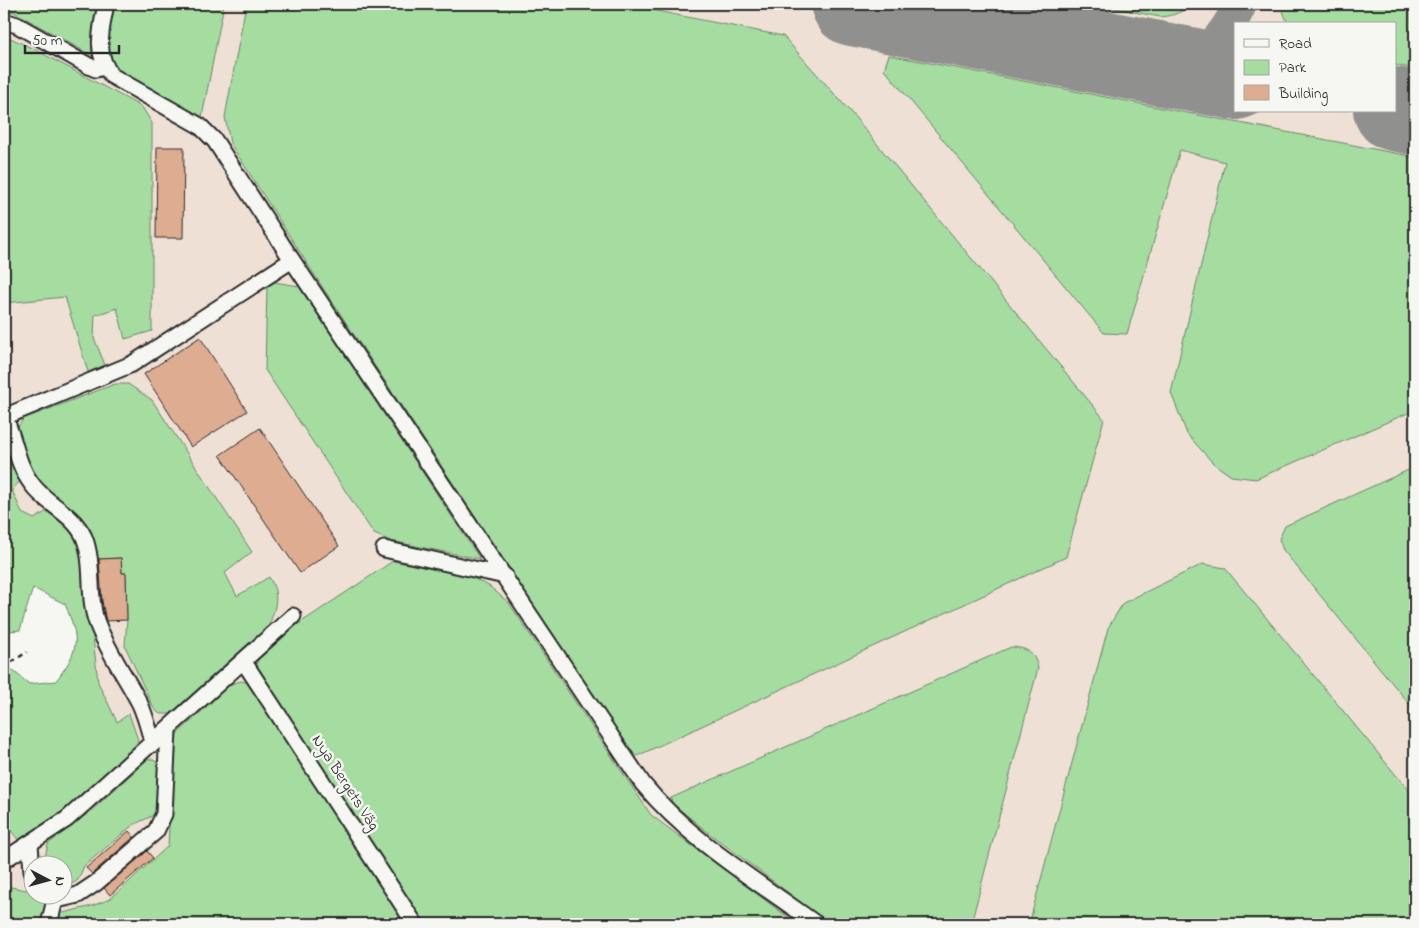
<svg xmlns="http://www.w3.org/2000/svg" width="1419" height="928" font-family="'Indie Flower',sans-serif">
<rect width="100%" height="100%" fill="#f6f6f2"/>
<filter id="ink" filterUnits="userSpaceOnUse"><feTurbulence type="fractalNoise" baseFrequency=".02" numOctaves="2"/><feDisplacementMap in="SourceGraphic" scale="10" xChannelSelector="R" yChannelSelector="G"/><feConvolveMatrix kernelMatrix="1 2 1 2 8 2 1 2 1" color-interpolation-filters="sRGB"/></filter>
<g filter="url(#ink)">
<path fill="#efe0d5" fill-rule="evenodd" d="M4,4h1411v920h-1411v-102l94,-140 -64,-162 -12,-7 -18,-39zM1235,24h160v87h-160zM32,866h30v30h-30z"/>
<path fill="#a5dda1" stroke="#688466" fill-rule="evenodd" d="M4,4h220l-22,113 -188,-105 -10,-2z
M246,4h375l162,32 71,80 250,303 -38,138 -431,200 -316,-475 -89,-139 -5,-26z
M1093,4h100c-10,8 -20,12 -33,13z
M1280,4h135v65l-20,-4v-41h-107z
M4,35l30,14 108,58 10,16v208l-27,8 -8,-31 -22,7 -1,23 11,27 -17,7 -23,-75 -61,6z
M889,55l526,102v253l-159,69 -25,-3 -18,-13 -26,-29 -16,-41 54,-231 -45,-12 -53,184 -23,-1 -220,-264z
M274,282l25,4 181,273 -89,-18 -17,-7 -109,-164 2,-84z
M115,384h13l24,16 100,152 -27,21 12,23 32,-19c11,17 7,30 0,48l-99,89h-10l-6,-5 -29,-63 2,-26 -1,-47h-4l-1,-15 -27,1 -5,-26 -8,-17 -29,-20 -21,-24 -14,-43 6,-10z
M4,432c10,15 4,35 16,49l-8,9 10,23 12,6 13,-8 26,19 10,18 15,134 19,40 12,-8 9,26 -2,5 -76,68 -42,27 -10,-14 -4,3zM33,588l32,16c15,36 15,45 -9,77l-27,3 -24,-20 -1,-12 5,-21 11,-1z
M1415,467v244l-132,-161 -4,-11 6,-13z
M393,561l76,15 20,10 20,17 142,212 146,109h-375l-160,-247 -6,-13 3,-5 38,-34z
M1203,564l22,4 190,230v126h-386l79,-296 15,-25z
M1011,647c17,1 23,5 27,21l-67,256h-141l-124,-93 -34,-28 -1,-5z
M241,681l8,2 162,241h-358l6,-10 33,-8 18,-7 58,-53 6,-109 57,-53z
M148,759h4l8,5 -3,44 -5,8 -19,9 -49,41 -6,14 -9,6h-6l-1,-20h-19l5,-22 42,-32z
M11,887l21,4v5c17,0 15,16 15,28h-43v-33z"/>
<g fill="none" stroke-linecap="round" stroke-linejoin="round">
<path stroke="#90908e" stroke-width="34" d="M1049,42l116,20c38,5 62,-28 75,-58
M1395,109l4,1"/>
<path stroke="#90908e" stroke-width="84" d="M853,4l382,74
M1395,109l20,4"/>
</g>
<path fill="#deac90" stroke="#2b2b2b" d="M157,147h27l-1,91h-27z
M200,337l47,74 -56,36 -47,-73z
M260,428l79,118 -39,27 -80,-118z
M121,558l1,15h4l1,47 -21,1 -4,-20 -3,-42z
M129,831l5,6 -42,37 -6,-6z
M147,851l6,7 -43,37 -6,-7z"/>
<g fill="none" stroke-linecap="round" stroke-linejoin="round">
<g stroke="#2b2b2b" stroke-width="19">
<path id="minor" d="M106,4c-5,25 -12,51 6,72l88,50 15,15 77,119 351,524c47,57 114,97 173,140
M4,21l13,4 72,41 7,3 9,-2
M4,416c11,22 12,47 27,67 14,21 42,30 53,54 11,27 3,60 13,86 11,29 29,54 43,81 6,13 9,27 13,40
M4,417l128,-53 160,-104
M384,549l121,27
M244,662l171,262
M30,844l2,28
M4,860l63,-41 226,-203
M55,896l6,3 17,-4 18,-12 60,-52 8,-17 4,-84
M49,924l7,-28"/>
</g>
<path stroke="#2b2b2b" stroke-width="2.5" stroke-dasharray="5 4" stroke-linecap="butt" d="M4,667l23,-15"/>
<use href="#minor" stroke="#f6f6f2" stroke-width="15"/>
</g>
</g>
<g text-anchor="middle" dominant-baseline="central" stroke-width="5" stroke-linejoin="round" paint-order="stroke">
<g font-size="16" fill="#2b2b2b" stroke="#f6f6f2">
<text transform="translate(345 783) rotate(57)">Nya Bergets Väg</text>
</g>
</g>
<rect width="1419" height="928" fill="none" stroke="#f6f6f2" stroke-width="20"/>
<rect x="10" y="10" width="1399" height="908" fill="none" stroke="#2b2b2b" stroke-width="2" filter="url(#ink)"/>
<rect x="1234" y="22" width="162" height="90" fill="#f6f6f2" stroke="#a5a5a2"/>
<rect x="1244" y="39" width="25" height="8" fill="#f6f6f2" stroke="#a5a5a2"/>
<text x="1279" y="48" font-size="15" fill="#2b2b2b">Road</text>
<rect x="1244" y="60" width="25" height="15" fill="#a5dda1" stroke="#a5a5a2"/>
<text x="1279" y="72" font-size="15" fill="#2b2b2b">Park</text>
<rect x="1244" y="85" width="25" height="15" fill="#deac90" stroke="#a5a5a2"/>
<text x="1279" y="98" font-size="15" fill="#2b2b2b">Building</text>
<g transform="translate(48 880) rotate(96)"><circle r="24" fill="#f6f6f2" stroke="#a5a5a2"/>
<path d="M0-4L9 19L0 12L-9 19Z" fill="#2b2b2b"/>
<text y="-8" font-size="14" font-weight="bold" text-anchor="middle" fill="#2b2b2b">N</text>
</g>
<path d="M25 45v8h94v-8" fill="none" stroke="#2b2b2b" stroke-width="2.5"/>
<text x="32" y="45" font-size="15" fill="#2b2b2b" stroke="#f6f6f2" stroke-width="4" paint-order="stroke">50 m</text>
</svg>
